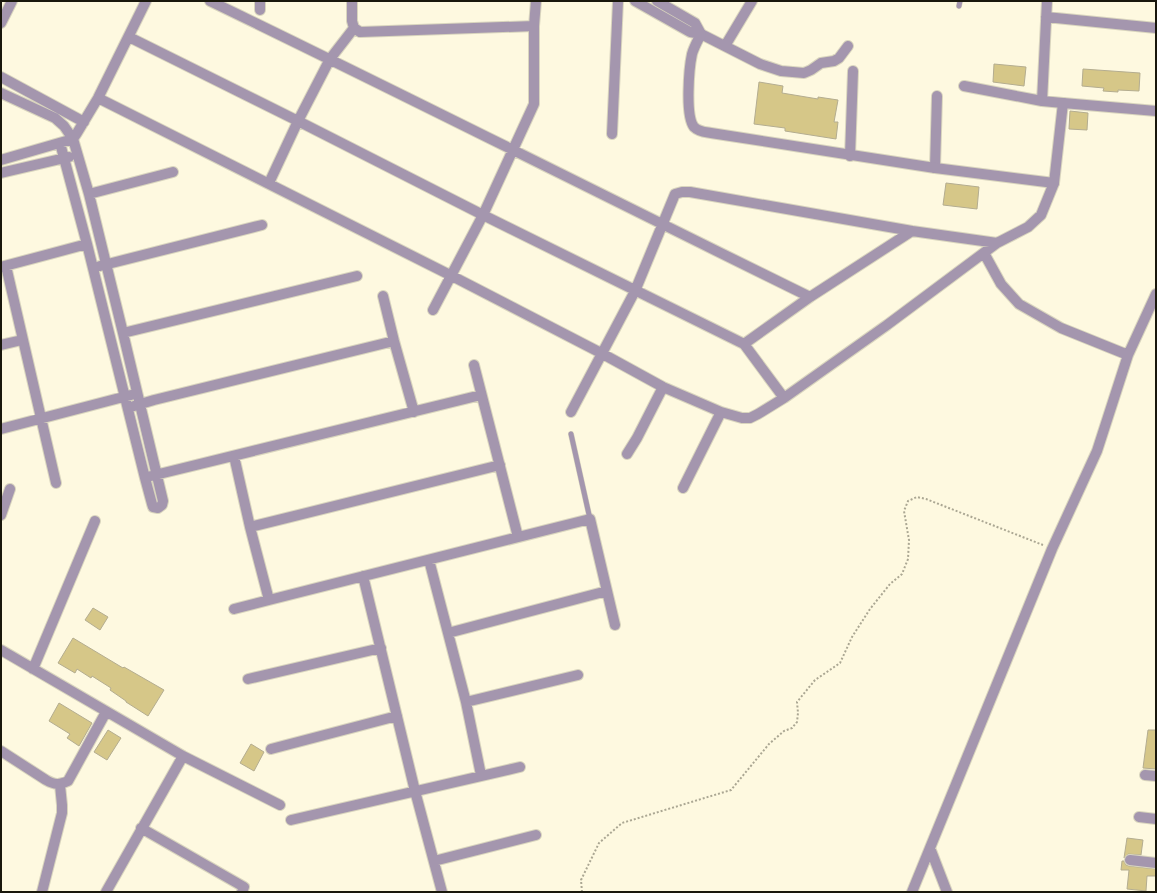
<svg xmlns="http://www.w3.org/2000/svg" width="1157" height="893" font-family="'Varela Round',sans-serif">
<rect width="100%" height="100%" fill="#fef9e0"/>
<path fill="#d6c788" stroke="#b4ad90" d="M994,64l32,3 -2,19 -31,-4z
M1083,69l57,4 -1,18 -21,-1v2l-15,-1 1,-3 -22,-2z
M759,82l24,4 -1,7 36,6v-2l20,3 -4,22h4l-2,17 -51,-8v-3l-31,-4z
M1070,111l18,2 -1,17 -18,-1z
M946,183l33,4 -2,22 -34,-4z
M93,608l15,9 -8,13 -15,-10z
M73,638l50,30 1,-1 40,23 -16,26 -22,-14v-1l-16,-11 1,-2 -19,-12 -1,2 -14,-9 -2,4 -17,-10z
M59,703l33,20 -13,23 -12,-8 3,-4 -21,-13z
M108,730l13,8 -14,22 -13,-8z
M1148,730h8v39l-13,-1z
M251,744l13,8 -10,19 -14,-8z
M1127,838l16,2 -2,15 -13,-1 -4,4z
M1122,861h2l2,4 3,1 27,3v7h-9l-1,15 -19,-2 2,-19h-8z"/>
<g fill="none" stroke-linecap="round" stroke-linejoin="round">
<g stroke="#d9d5be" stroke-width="6">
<path id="service" d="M959,6l1,-5
M571,434l19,85"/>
</g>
<g stroke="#d9d5be" stroke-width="12">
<path id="minor" d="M210,1c201,97 400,198 600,296
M260,1v9
M1046,17l110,11
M1,23l11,-22
M354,28l6,4 174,-6
M701,34l59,30 21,7 23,2 7,-3 10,-7 13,-2 5,-3 9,-12
M129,37l169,84 185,94 261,129 40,54
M725,46l27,-45
M1,77l83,45
M964,86l78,15 21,2
M1,93l54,25 9,8 9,13 16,55 34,139 40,168 -1,4 -4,3 -5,-1 -1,-3 -7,-26 -58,-234 -27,-101
M98,98l354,178 149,77 62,34 58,25 21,6h8l8,-4 26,-16 103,-73 110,-82 31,-16 13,-12 13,-32
M1042,101l5,-100
M612,134l6,-133
M850,156l3,-85
M1,160l72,-21 4,-6 21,-35 48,-97
M935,168l2,-72
M1,173l68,-16
M269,183l29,-62 32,-62 24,-31 -2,-7v-20
M89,194l84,-22
M6,266l50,217
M100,266l162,-41
M1,267l86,-23
M383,296l11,45 20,71
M433,310l50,-95 51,-111v-78l2,-25
M123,333l234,-57
M744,344l66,-47 102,-66
M1,345l21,-5
M1128,355l28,-61
M474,365l44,172
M134,406l20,-6 240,-59
M571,412l64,-121 40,-97 7,-2h8l222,39 85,12
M1,429l130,-34
M627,454l10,-16 26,-51
M234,456l16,71 19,73 -35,9
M151,476l330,-81
M683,488l38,-76
M1,515l9,-26
M250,527l250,-62
M429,560l37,142 15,73
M363,576l52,215 27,101
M269,600l321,-81 25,106
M448,633l159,-42
M1,650l182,106 97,49
M33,669l62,-148
M248,679l133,-31
M466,702l112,-27
M271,749l126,-33
M1,751l45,29c9,5 13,5 22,1l38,-69
M1145,775l11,1
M1139,817l17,2
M291,820l229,-53
M141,828l103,59 -2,5
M930,848l17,44
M1130,860l26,3
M434,861l102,-26
M42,892l20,-79v-8l-2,-20
M106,892l77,-136
M912,892l140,-343 45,-98 31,-96 -67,-27 -42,-24 -18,-20 -17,-31"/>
</g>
<g stroke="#d9d5be" stroke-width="12">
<path id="tertiary" d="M635,1l55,31 11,2
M657,1l38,22 6,11
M701,34c-3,6 -7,13 -9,20 -3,14 -7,62 2,73 5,5 11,5 17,6l224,35 119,15 9,-80 93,8"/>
</g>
<path stroke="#aba793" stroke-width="2" stroke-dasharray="2 2" stroke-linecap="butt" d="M582,892l-1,-12 18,-37 23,-20 109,-33 38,-46 15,-13 8,-3 5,-6 1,-9 -1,-11 18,-22 25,-17 12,-26 18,-28 20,-25 12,-10 6,-15 1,-19 -5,-29 4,-10 9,-4 9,2 117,46"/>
<use href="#service" stroke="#a496ae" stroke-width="5"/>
<use href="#minor" stroke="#a496ae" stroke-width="10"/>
<use href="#tertiary" stroke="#a496ae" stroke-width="10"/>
</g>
<rect width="1157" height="893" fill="none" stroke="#19170c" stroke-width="4"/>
</svg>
